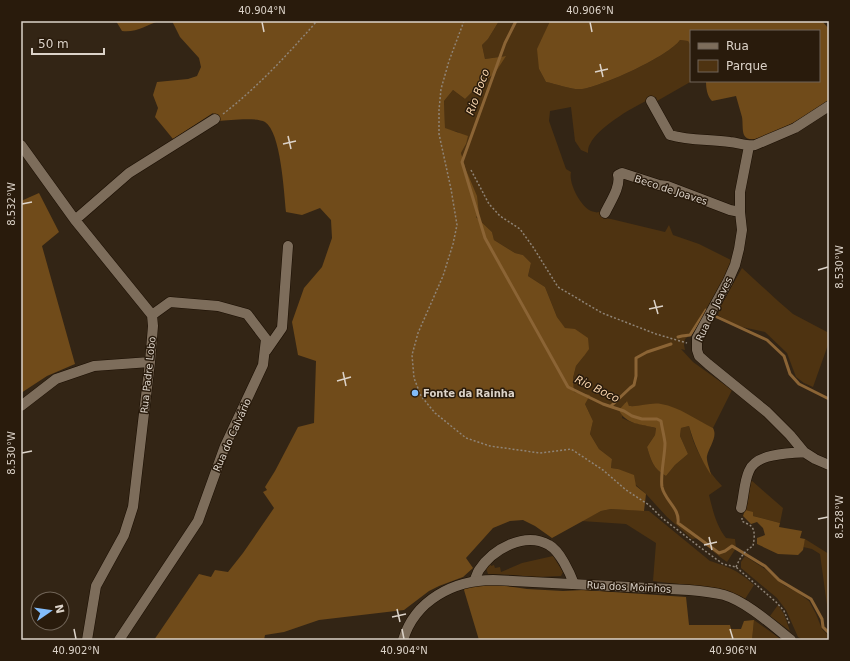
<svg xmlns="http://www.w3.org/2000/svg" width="850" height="661" font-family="'DejaVu Sans',sans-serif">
<rect width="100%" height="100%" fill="#332515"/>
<path fill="#4e3311" d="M499,21h51l-6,14 -5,34 7,13c11,2 25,8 36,7 21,-3 87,-33 98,-49l8,1 3,5v35h1l-35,20 -1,-4c-18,6 -58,30 -66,47 -2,3 -2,6 -2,9l-7,-3 -6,-9 -4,-34 -21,4 -1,10 17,48 5,3c-3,11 11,39 24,40 2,1 4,0 6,-1l2,7 8,1 54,13 4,-7 4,10 26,9 32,16 -2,11 -21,35 -18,29 -5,4 -1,6 1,5 -4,-1 12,13 39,28 -19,38 -54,-24 -21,3 -9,-1 -3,-5 -4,17 9,4 25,6 -1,7 -8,12c4,13 6,22 19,29l9,-11 13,-11 -8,-18 1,-8 8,-2c5,23 17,43 33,60l-13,9c4,16 7,30 17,43l9,1 1,9 -9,14 -11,-8 -18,-16 -6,1 -25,-22 -21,-23 -28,-25 -7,-1 1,-9 -13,-10 -9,-15 3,-13 -8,-17 -11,-12 -1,-14 3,-12 8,-10 -9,-27h-10l-8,-12 -12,-30 -17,-11 3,-13 -8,-8 -8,-2 -21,-13 -2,-8 -16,-15 -10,-47 -5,-17 5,-9 -8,-12 -13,-3 -1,-28 9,-11 12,9 12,-12 18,-14 10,-17 -20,3 -3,-14 6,-6z
M742,268l36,33 15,13 36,19v9l-16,45 -9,-4 -8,-6 -9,-24 -22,-21 -23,-5 -15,-6 -9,-6 2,-8z
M751,480l32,28 -3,15 -27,-7 -8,-6 2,-17z
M611,509l38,2 61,50c19,6 29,10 44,24l-9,14c-29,-15 -60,-13 -92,-18l3,-38 -30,-19 -45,-3 20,-10z
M805,539l24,15v66l-9,-66 -8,-5 -9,-2z
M553,556l10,16 -2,4 -25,1 -23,-2 -22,-1h-3l-2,-6 4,-6 1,4 3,-1 1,3 5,-1 1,5 21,-9z
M745,556l20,13 20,17 12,6 12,9 7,13 6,15 7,7v4h-26l-5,-3 -12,-27 -9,-12 -36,-30v-6z
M778,605l6,9 6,17 -20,-15z
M754,620l28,20h-30z"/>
<path fill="#704b1a" d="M116,21h43c-12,4 -23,12 -37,10z
M172,21h327l-11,18 -6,6 3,14 21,-3 -11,17 -18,14 -12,12 -12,-9 -9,11 1,27 23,8 -2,8 -5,9 5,17 11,26 2,18 -3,3 16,15 2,8 21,13 8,2 8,8 -3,13 17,11 12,30 8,11 10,1 13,9 1,11 -5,7 -8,10 -3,12 1,14 16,3 -5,9 8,17 -3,13 9,15 13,10 -1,9 7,1 16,6 2,11 10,8 -2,17 -33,-2 -10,2 -49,27 -17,-12 -12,-6 -13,1 -17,7 -27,30 7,10 -10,9 -24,9 -10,5 -25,19 -85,10 -35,12 -19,3 -1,5h-110l45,-66 12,3 4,-7 13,2 15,-19 31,-45 -11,-16 4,-2 -2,-3 10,-16 23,-44 16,-4 2,-62 -18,-6 -6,-33 12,-34 18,-21 10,-29 -1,-18 -11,-12 -18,7 -16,-3c-2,-19 -5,-80 -21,-90 -8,-5 -36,-2 -46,-1l-6,-8 -40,26 -18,-22 3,-9 -5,-13 4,-13 31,-3 9,-3 4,-9 -2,-9 -19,-21z
M550,21h272l7,8v71c-10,7 -77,53 -85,35 -2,-5 -1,-13 -2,-18 -2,-7 -4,-14 -6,-21l-24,5c-5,-5 -6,-13 -6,-20h113v-50h-128v15l-3,-5 -8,-1c-11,16 -77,46 -98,49 -11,1 -25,-5 -36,-7l-7,-13 -2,-20z
M39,193l20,39 -17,14 33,118 -28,12 -26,17v-192z
M627,401l2,5c11,1 22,-4 32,-2 19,3 35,16 52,24 5,9 -4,19 -6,28 -1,5 3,13 4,19 -10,-16 -17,-31 -22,-49l-8,2 -1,8 8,18 -13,11 -9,11c-13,-7 -15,-16 -19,-29l8,-12 1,-7c-14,-4 -30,-3 -37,-18z
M745,510l8,2v4l27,7 -1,4 23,4 -2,7 5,1 -2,11 -5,5 -20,-1 -21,-10v-6l8,-3 -2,-7 -6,-6 -6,2 -8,-8z
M486,583l41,6 36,2 21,-1 102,7 3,28h41l1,4h10l3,-8 10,-1 -2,20h-273l-15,-50 1,-3z"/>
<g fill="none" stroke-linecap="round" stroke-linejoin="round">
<path stroke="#8b6435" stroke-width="3" d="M516,21l-11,22 -43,119 23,76 83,149 35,17 21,7 8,5 10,3h15l4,2c1,7 3,14 4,22 0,12 -5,33 -3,44 3,14 18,21 16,36l41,30 6,-2 7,-5 33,20 14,14 32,19 11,20 1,8 6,6
M717,317l50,23 17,16 6,18 9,10 30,15
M678,337l4,-1 8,-1 16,-25
M611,406l19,-18 4,-3 2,-9v-18l11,-6 24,-8"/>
<g stroke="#1a0e02" stroke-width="11">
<path id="minor" d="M651,101l19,34c20,6 40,4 60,7 9,1 17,4 25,3l40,-17 34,-22
M21,145l54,75 77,95 1,11 -3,36 -17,145 -9,28 -28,51 -9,54
M749,146l-9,46v20l2,18 -3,19 -4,16 -7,16 -31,57v12l2,6 9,8 59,48 23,23 14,17 11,7 14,6
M605,213c5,-11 16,-26 13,-38l4,-2 37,12 8,1 63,24 10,2
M75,220l54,-47 86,-54
M266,351l16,-23 6,-82
M21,406l35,-27 38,-13 56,-4
M741,508c3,-12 3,-26 8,-37 7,-18 38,-17 55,-19
M474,581c2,-3 3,-8 5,-11 14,-21 46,-39 70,-25 11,6 21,28 25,39
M119,640l79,-119 27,-75 38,-81 3,-26 -19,-25 -29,-8 -48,-4 -18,13"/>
</g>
<g stroke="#1a0e02" stroke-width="11">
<path id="secondary" d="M403,640c12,-40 51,-60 90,-60l196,10c12,1 23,2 35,5 23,7 48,30 67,45"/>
</g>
<path stroke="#8f8477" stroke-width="1.5" stroke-dasharray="2 2" stroke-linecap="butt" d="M464,21l-15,40 -8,28 -2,21v24l12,55 6,36 -4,19 -10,32 -25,57 -6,22 2,23 7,18 14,17 31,25 24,8 50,7 31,-4 32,21 23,20 23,15 13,13 39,30 22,16 13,3 40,35 8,9 6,14
M223,114c36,-28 64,-59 94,-93
M471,170l18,34 11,12 20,13 13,18 25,40 44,26 54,21 31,9
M736,567c4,-9 8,-16 17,-21 1,-6 3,-15 -2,-20 -2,-2 -6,-3 -9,-5v-3"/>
<use href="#minor" stroke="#7d6d5b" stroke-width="10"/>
<use href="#secondary" stroke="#7d6d5b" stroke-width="10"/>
</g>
<path fill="none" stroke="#dcd3c9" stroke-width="1.5" d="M262,22l2,10M590,22l2,10M600,64l3,13M595,72l13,-3M288,136l3,13M283,144l13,-3M22,204l10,-2M818,270l10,-3M654,300l4,14M649,309l14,-3M343,372l3,14M337,381l14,-4M22,453l10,-2M818,519l10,-2M709,537l3,13M704,545l13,-3M397,609l3,13M392,617l14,-3M74,629l2,10M402,629l2,10M730,629l3,10"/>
<circle fill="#82bcfa" stroke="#291b0c" stroke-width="1.5" cx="415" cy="393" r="4"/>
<g text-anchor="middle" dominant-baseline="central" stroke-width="3" stroke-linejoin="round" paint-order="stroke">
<g font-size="10" fill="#dcd3c9" stroke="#291b0c">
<text transform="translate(671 190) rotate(18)">Beco de Joaves</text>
<text transform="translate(714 309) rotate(-64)">Rua de Joaves</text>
<text transform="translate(148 375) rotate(-84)">Rua Padre Lobo</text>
<text transform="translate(232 435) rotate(-66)">Rua do Calvário</text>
<text transform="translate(629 587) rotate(3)">Rua dos Moinhos</text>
</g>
<g font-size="10" font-weight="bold" fill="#dcd3c9" stroke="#291b0c" text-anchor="start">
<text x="423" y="393">Fonte da Rainha</text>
</g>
<g font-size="11" font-style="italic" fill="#f9d5ad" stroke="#291b0c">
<text transform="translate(478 92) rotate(-70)">Rio Boco</text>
<text transform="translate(597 389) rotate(26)">Rio Boco</text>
</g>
</g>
<rect width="850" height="661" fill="none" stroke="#291b0c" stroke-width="44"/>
<rect x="690" y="30" width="130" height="52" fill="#291b0c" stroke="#716558"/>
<rect x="698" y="43" width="20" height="6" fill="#7d6d5b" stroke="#716558"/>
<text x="726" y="50" font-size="12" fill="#dcd3c9">Rua</text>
<rect x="698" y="60" width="20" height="12" fill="#4e3311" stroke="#716558"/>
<text x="726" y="70" font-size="12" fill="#dcd3c9">Parque</text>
<g transform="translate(50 611) rotate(77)"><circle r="19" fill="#291b0c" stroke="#716558"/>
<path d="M0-3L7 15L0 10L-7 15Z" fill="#82bcfa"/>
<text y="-6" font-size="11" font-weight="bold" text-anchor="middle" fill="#dcd3c9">N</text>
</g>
<path d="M32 48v6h72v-6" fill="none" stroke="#dcd3c9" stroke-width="2"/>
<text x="38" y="48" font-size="12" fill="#dcd3c9" stroke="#291b0c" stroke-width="3" paint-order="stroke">50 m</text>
<rect x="22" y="22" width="806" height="617" fill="none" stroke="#dcd3c9" stroke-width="1.5"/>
<g font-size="10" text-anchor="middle" fill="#dcd3c9">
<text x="262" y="14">40.904°N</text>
<text x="590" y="14">40.906°N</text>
<text transform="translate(11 204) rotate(-90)" y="4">8.532°W</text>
<text transform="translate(839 267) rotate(-90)" y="4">8.530°W</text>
<text transform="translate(11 453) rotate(-90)" y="4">8.530°W</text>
<text transform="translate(839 517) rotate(-90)" y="4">8.528°W</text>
<text x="76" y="654">40.902°N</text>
<text x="404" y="654">40.904°N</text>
<text x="733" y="654">40.906°N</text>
</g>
</svg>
